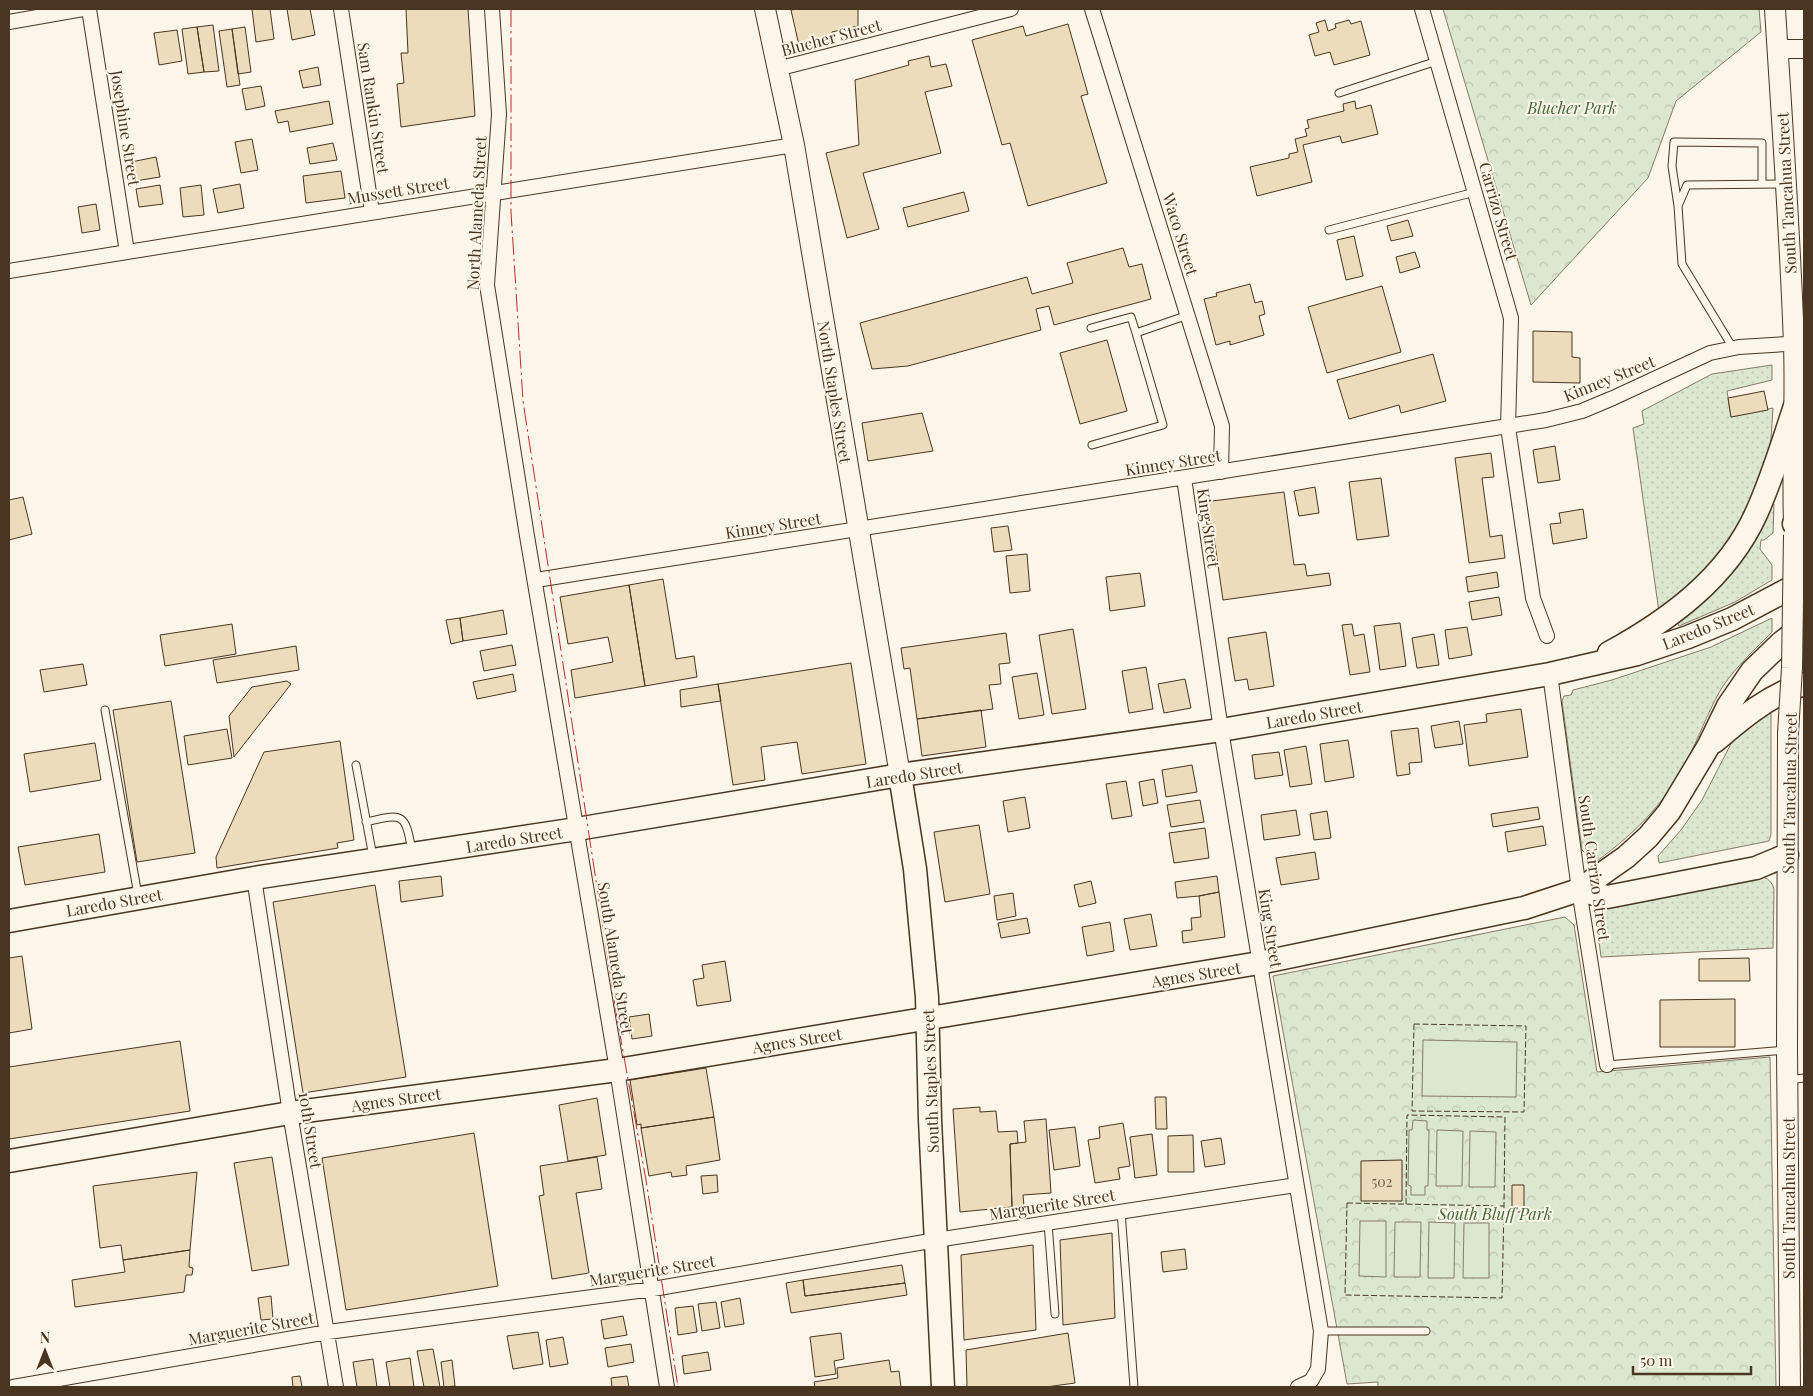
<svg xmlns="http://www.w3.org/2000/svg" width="1813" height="1396" font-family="'Playfair Display',serif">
<defs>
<pattern id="grass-dots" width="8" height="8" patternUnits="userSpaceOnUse" patternTransform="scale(1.25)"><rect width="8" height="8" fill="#dce7d0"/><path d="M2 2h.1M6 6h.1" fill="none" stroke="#bec7b2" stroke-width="1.8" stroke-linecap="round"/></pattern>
<pattern id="park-crowns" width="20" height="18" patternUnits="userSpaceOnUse" patternTransform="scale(1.25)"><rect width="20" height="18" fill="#dce7d0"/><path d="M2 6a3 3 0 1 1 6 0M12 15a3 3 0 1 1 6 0" fill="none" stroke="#bec7b2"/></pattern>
</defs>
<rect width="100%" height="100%" fill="#fbf6e9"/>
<path fill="url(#grass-dots)" stroke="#887966" d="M1772,365v15l-45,11 4,26 42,-9c-1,10 -1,21 -2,31 -7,49 -37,103 -71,138 -13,13 -28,24 -41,35l-26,-184 11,-4 -2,-13 70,-37z
M1769,502l5,2 -1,29 -9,7h-3l-1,9 12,16v15l-37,22 -56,24 -3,-6z
M1772,618v14c-17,17 -35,34 -49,54 -13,21 -21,44 -32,66 -21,46 -53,79 -94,109l-7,-3 -8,-8 -20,-149 2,-5 7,-1 2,-5 39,-10 99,-33z
M1771,704v130l-2,7 -110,22 -1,-7 23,-26 21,-30 34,-66z
M1756,875c9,2 15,4 18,14l-1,59 -172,9 -5,-40 3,-7 9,-5z"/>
<path fill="url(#park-crowns)" stroke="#887966" d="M1443,9h316l2,23 -85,69 -28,77 -117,127z
M1565,917l9,8 23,147 173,-15 6,330h-398v-5l-31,2 -74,-408z"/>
<path fill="#dce7d0" stroke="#887966" d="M1423,1040l94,2 -1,55 -94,-1z
M1413,1120l14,1v9h2l-1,56h-3v9h-14v-9l-3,-1 1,-55h3z
M1437,1130l26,1 -1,55h-26z
M1470,1131l26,1 -1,55h-26z
M1360,1221h26v56l-27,-1z
M1395,1222h26l-1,55h-26z
M1429,1222l26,1 -1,55h-26z
M1464,1223h25v55h-26z"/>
<path fill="#ecdcbc" stroke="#4a3520" d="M252,9h18l4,30 -18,3z
M287,9h23l5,26 -23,5z
M406,9h62l7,107 -74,11 -4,-43 7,-1 -3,-30h7z
M797,9h61v17l-26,6 2,8 -32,7 -4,-6 -7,-31z
M1325,20l3,11 8,-3 -1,-4 14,-4 2,4 10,-3 9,34 -36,10 -4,-13 -15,4 -6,-21 10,-3 -3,-9z
M1068,24l20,70 -7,2 26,87 -79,23 -18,-63 -8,2 -30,-105 51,-14 3,10z
M213,25l6,46 -15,1 -7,-45z
M197,27l7,45 -16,2 -6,-45z
M245,27l6,45 -13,2 -6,-45z
M232,29l8,56 -13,2 -8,-56z
M177,30l5,31 -23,4 -5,-32z
M929,56l2,11 15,-3 6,22 -27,6 16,61 -78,20 16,56 -32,9 -21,-85 33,-8 -4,-65 54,-15 -1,-4z
M318,67l3,18 -18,3 -4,-17z
M261,86l4,20 -19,4 -4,-21z
M329,101l4,23 -43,8 -2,-11 -10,2 -3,-12z
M1355,101l1,8 15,-4 7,29 -36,9 -2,-7 -37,9 9,37 -55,14 -7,-29 39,-9v-4l9,-2 -3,-13 12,-3 -2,-7 4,-1 -2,-8 37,-9 -1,-7z
M252,139l6,31 -17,3 -6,-31z
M333,143l4,17 -27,4 -3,-16z
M156,157l4,20 -25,4 -4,-19z
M341,171l4,27 -39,5 -3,-27z
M240,184l4,24 -26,5 -5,-24z
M160,185l3,19 -24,3 -3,-18z
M201,185l3,30 -21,2 -3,-29z
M964,192l5,19 -61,16 -5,-19z
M96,204l4,26 -18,3 -4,-26z
M1408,220l5,16 -22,5 -4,-15z
M1354,236l9,40 -17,4 -9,-40z
M1123,248l6,19 13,-3 9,35 -97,26 -5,-19 -13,3 5,21 -133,36 -36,3 -12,-46 167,-46 5,17 41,-11 -6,-20z
M1415,252l5,15 -20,6 -4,-16z
M1250,284l5,19 7,-2 3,13 -6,2 5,19 -34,10v-4l-14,4 -12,-46 13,-3 -1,-3z
M1382,286l19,66 -74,21 -19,-66z
M1533,331l39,1v25l8,1v25l-47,-1z
M1107,340l20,71 -47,13 -20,-71z
M1433,354l13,47 -45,12 -2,-8 -50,14 -12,-39z
M1764,391l4,19 -37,7 -3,-19z
M922,413l11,38 -65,10 -6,-38z
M1555,446l5,34 -22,3 -5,-33z
M1491,453l3,24 -12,1 8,59 12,-2 3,23 -36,5 -14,-105z
M1381,478l8,58 -32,4 -8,-58z
M1315,487l4,26 -20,3 -5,-25z
M1284,492l10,73 11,-1 2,12 22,-3 2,12 -108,15 -11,-76 -5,1 -3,-23z
M23,497l9,37 -23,6v-40z
M1583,509l4,29 -34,6 -3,-20 11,-1 -2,-10z
M1008,526l4,24 -18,2 -3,-24z
M1027,554l3,37 -20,2 -4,-37z
M1497,572l2,15 -31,5 -2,-15z
M1140,573l5,33 -35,5 -4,-34z
M663,579l13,80 18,-3 3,21 -52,9 -16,-101z
M629,585l16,101 -70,12 -4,-28 42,-8 -5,-25 -40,7 -8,-47z
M1499,597l3,18 -30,5 -3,-18z
M503,610l4,24 -44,7 -3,-23z
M460,618l3,23 -12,3 -5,-24z
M1400,623l6,43 -26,4 -6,-44z
M232,624l4,30 -71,12 -5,-31z
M1352,624l2,12 10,-2 6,38 -20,3 -8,-50z
M1467,627l5,28 -23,4 -4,-29z
M1073,629l13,80 -34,5 -13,-79z
M1266,632l8,54 -25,4 -2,-11 -12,2 -7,-43z
M1006,633l4,30 -11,1 2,20 -12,1 4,24 -76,10 -7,-51 -6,1 -3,-21z
M1434,634l5,31 -22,3 -5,-30z
M512,645l4,20 -32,6 -4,-20z
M296,646l3,24 -82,13 -4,-23z
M851,663l15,101 -64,10 -5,-32 -36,5 4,33 -32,5 -15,-101z
M83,664l4,21 -43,7 -4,-22z
M1146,667l7,42 -24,4 -7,-42z
M1037,673l7,42 -25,4 -7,-42z
M513,674l3,17 -39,8 -4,-17z
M1185,679l6,29 -27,5 -6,-29z
M287,681l4,3 -57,73 -5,-41 23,-29z
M718,684l3,17 -40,6 -1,-17z
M171,701l24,152 -58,9 -24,-152z
M1521,709l7,48 -59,9 -5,-41 23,-3 -1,-8z
M981,710l5,37 -64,9 -5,-37z
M1459,721l4,23 -28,4 -4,-22z
M1418,728l4,34 -13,1 1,11 -13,2 -6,-45z
M227,729l5,29 -44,7 -4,-29z
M1348,740l6,37 -29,5 -5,-38z
M340,741l14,99 -17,3 1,5 -121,20 -1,-11 48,-105z
M95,743l6,37 -71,12 -6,-38z
M1306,746l6,38 -22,3 -6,-37z
M1279,752l4,23 -28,4 -3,-24z
M1192,765l5,27 -31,5 -4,-27z
M1154,779l4,24 -15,3 -4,-24z
M1126,781l6,35 -20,3 -6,-35z
M1025,797l5,31 -22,4 -5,-31z
M1200,800l4,22 -33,5 -4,-22z
M1538,807l2,12 -47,8 -2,-13z
M1296,810l4,25 -36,5 -3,-25z
M1327,811l4,27 -17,2 -4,-26z
M979,825l11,69 -45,8 -11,-70z
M1543,826l3,19 -38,7 -3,-20z
M1205,828l4,30 -35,5 -5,-30z
M99,834l6,38 -80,13 -7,-38z
M1315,852l4,27 -38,6 -5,-27z
M441,876l2,20 -42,6 -2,-21z
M1217,876l2,16 -20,4 -22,2 -2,-16z
M1091,881l5,22 -17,4 -5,-22z
M375,885l31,192 -103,16 -30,-191z
M1219,892l6,45 -42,6 -1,-12 10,-1 -1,-12 10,-1 -2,-21z
M1013,893l3,23 -19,4 -3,-24z
M1151,914l6,32 -27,4 -6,-31z
M1027,918l3,15 -29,5 -3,-15z
M1110,922l4,29 -27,5 -5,-29z
M22,956l10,73 -23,4v-75z
M1749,958l1,23h-51v-22z
M725,961l6,40 -34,5 -4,-26 11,-2 -2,-13z
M1735,999v48h-75v-47z
M649,1014l3,22 -20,3 -3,-22z
M180,1041l10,70 -181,28v-72z
M706,1068l8,49 -73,11v-4l-4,1 -7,-45z
M1155,1097h11l1,32h-11z
M597,1098l9,57 -38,6 -9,-56z
M980,1107v5l16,-1 2,21 19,-1 1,12 -8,1 2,63 -52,5 -7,-103z
M714,1117l6,43 -34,6 1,9 -15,2 -1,-5 -22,4 -8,-48z
M1046,1119l5,74 -28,2 1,11 -12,1 -2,-63 16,-2 -2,-21z
M1123,1123l7,43 -12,2 2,11 -25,4 -7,-43 12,-2 -1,-11z
M1075,1127l5,39 -26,4 -5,-40z
M474,1133l24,153 -152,24 -24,-152z
M1152,1134l5,41 -22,3 -5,-41z
M1193,1135l1,37h-26v-36z
M1221,1138l4,26 -20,3 -4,-26z
M272,1157l17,108 -37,6 -18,-108z
M597,1157l5,32 -26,4 13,80 -37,6 -13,-83 5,-1 -4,-29z
M1402,1160v41h-41v-40z
M197,1172l-7,78 -67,10 -2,-15 -21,3 -7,-62z
M717,1175l1,17 -15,2 -2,-18z
M1512,1185h12v27h-12z
M1112,1233l3,85 -52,7 -3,-85z
M1033,1245l3,85 -72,10 -3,-85z
M1185,1249l2,20 -24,3 -2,-20z
M190,1250l-1,17 4,1 -1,7h-6l-2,17 -109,15 -3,-27 53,-8 -2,-12z
M902,1265l3,18 -100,13 -2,-16z
M803,1280l2,16 100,-13 2,12 -116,18 -5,-30z
M271,1296l2,23 -12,1 -3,-22z
M740,1298l4,26 -19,3 -4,-25z
M716,1302l4,26 -18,3 -4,-27z
M693,1306l4,26 -19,3 -3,-27z
M623,1316l4,19 -23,4 -3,-19z
M538,1332l5,32 -30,5 -6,-33z
M841,1333l3,26 -10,2 2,13 -21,3 -5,-40z
M1068,1333l7,50 -29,4h-79l-1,-37z
M563,1337l5,27 -18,3 -4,-27z
M631,1344l3,18 -26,5 -3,-19z
M433,1349l7,38h-16l-7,-36z
M708,1352l3,18 -27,4 -2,-18z
M410,1358l4,29h-24l-4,-25z
M373,1359l4,28h-20l-4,-25z
M452,1360l3,26 -11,1 -3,-25z
M889,1360l2,12 8,-1 2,16h-86l-1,-5 24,-4 -1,-10z
M300,1376l2,11h-9l-1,-10z
M627,1376l2,11h-17l-1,-9z"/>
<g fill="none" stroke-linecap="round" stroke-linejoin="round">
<g stroke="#4a3520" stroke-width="9">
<path id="service" d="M1339,93l98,-32
M1678,206l-6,-40 2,-24 88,1v41
M1329,230l146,-38
M1091,328l40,-11 5,16
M1733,348l-51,-84 -4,-58 9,-21 98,-1
M1092,445l71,-20 -27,-92 52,-18
M105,710l33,185
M356,765l17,92
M366,822c38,-9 39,-9 46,29
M1607,1065l179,-15
M1788,1080l16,-2
M1121,1211l13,176
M1048,1223l7,91
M1321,1331h105"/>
</g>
<g stroke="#4a3520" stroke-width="16">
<path id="minor" d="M89,9l38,243
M341,9l31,203
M492,9l7,105 -12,171 40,251 90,534 50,317
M1092,9l130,417 -1,46
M1422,9l89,309 -3,109 25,171 14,38
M9,22l74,-13
M777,69l234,-60
M9,271l785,-126
M1184,478l37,252 100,601 -3,38 -7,12 -13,6
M536,580l1010,-160 36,-9 31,-13 97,-45 29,-6 65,-4
M1550,674l29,216 28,175
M254,878l36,235 46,274
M13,1387l315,-55 325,-43 283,-49 360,-55"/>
</g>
<g stroke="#4a3520" stroke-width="20">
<path id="tertiary" d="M1778,49h26"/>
</g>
<g stroke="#4a3520" stroke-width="22">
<path id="secondary" d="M765,9l29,136 106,630
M1775,9c7,112 15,224 19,336 2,59 -2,119 0,178
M1788,733l-1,317 3,337"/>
</g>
<g stroke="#4a3520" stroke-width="25">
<path id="primary" d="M1794,524l10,-25
M1609,653c60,-33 118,-75 147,-139 16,-35 27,-72 39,-108
M1714,742c28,-24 55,-47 90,-58
M900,775l15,94 12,128 3,123 13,267
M1579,890l28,7 149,-29 31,-13
M9,921l245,-43 323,-49 323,-54 321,-45 329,-56 87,-20 51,-17 44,-18 72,-38
M9,1161l281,-48 327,-43 331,-55 311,-52 265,-55 55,-18 47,-33 22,-20 21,-25 39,-65 20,-41 24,-35 29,-28 23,-18"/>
</g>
<use href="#service" stroke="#fbf6e9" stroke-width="7"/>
<use href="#minor" stroke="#fbf6e9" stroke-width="14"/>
<use href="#tertiary" stroke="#fbf6e9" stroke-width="18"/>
<use href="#secondary" stroke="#fbf6e9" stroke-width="20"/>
<use href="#primary" stroke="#fbf6e9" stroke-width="22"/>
<g stroke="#4a3520" stroke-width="22" stroke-linecap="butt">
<path id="secondary-bridge" d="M1788,733l4,-65 2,-133"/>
</g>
<use href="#secondary-bridge" stroke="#fbf6e9" stroke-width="20"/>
<path stroke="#4a3520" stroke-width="1" stroke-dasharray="6 2.5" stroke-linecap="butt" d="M1414,1024l112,2 -2,86 -112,-1z
M1347,1203l157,3 -2,92 -157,-3z
M1406,1204l1,-89 98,2 -1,89"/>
<path stroke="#c62828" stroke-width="1" stroke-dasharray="18 4 2.5 4" stroke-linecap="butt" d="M511,9v203l12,189 93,611 30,168 32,207"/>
</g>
<g text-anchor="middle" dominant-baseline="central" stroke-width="4" stroke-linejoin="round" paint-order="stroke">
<g font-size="14" fill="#725f47">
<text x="1382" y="1181">502</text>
</g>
<g font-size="16" fill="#4a3520" stroke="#fbf6e9">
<text transform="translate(831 37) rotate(-15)">Blucher Street</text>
<text transform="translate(374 108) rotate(81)">Sam Rankin Street</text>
<text transform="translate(126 128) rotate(81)">Josephine Street</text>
<text transform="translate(398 190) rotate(-9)">Mussett Street</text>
<text transform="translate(1786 193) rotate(-93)">South Tancahua Street</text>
<text transform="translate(1499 211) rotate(74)">Carrizo Street</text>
<text transform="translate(476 213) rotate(-87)">North Alameda Street</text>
<text transform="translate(1181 234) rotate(73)">Waco Street</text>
<text transform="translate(1609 378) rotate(-22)">Kinney Street</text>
<text transform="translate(835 392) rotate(81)">North Staples Street</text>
<text transform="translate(1173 462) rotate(-9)">Kinney Street</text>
<text transform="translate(773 525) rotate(-9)">Kinney Street</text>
<text transform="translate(1209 528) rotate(82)">King Street</text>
<text transform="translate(1708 626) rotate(-22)">Laredo Street</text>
<text transform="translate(1314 714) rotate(-10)">Laredo Street</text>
<text transform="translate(914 774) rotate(-9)">Laredo Street</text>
<text transform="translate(1789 793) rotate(-89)">South Tancahua Street</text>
<text transform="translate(514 839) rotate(-9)">Laredo Street</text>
<text transform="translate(1595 868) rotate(82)">South Carrizo Street</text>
<text transform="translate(114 902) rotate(-10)">Laredo Street</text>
<text transform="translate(1271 928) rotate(81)">King Street</text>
<text transform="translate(616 958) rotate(81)">South Alameda Street</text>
<text transform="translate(1196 974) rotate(-9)">Agnes Street</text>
<text transform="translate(797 1040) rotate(-9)">Agnes Street</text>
<text transform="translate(930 1081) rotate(-92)">South Staples Street</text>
<text transform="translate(396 1099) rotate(-8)">Agnes Street</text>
<text transform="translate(311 1130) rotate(81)">10th Street</text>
<text transform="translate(1788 1198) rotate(-90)">South Tancahua Street</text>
<text transform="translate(1052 1204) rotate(-9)">Marguerite Street</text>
<text transform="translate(652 1270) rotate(-9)">Marguerite Street</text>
<text transform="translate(251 1328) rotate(-10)">Marguerite Street</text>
</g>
<g font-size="16" font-style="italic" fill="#436837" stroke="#fbf6e9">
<text x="1572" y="107">Blucher Park</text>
<text x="1495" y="1213">South Bluff Park</text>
</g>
</g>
<rect width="1813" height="1396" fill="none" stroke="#4a3520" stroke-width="20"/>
<g transform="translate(45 1351)" stroke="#fbf6e9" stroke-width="4" paint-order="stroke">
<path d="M0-4L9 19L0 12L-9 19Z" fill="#4a3520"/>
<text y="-8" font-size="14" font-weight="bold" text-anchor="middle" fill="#4a3520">N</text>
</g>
<path d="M1633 1366v8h118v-8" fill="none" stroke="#4a3520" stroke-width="2.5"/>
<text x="1640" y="1366" font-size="15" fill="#4a3520" stroke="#fbf6e9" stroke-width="4" paint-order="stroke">50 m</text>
</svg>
